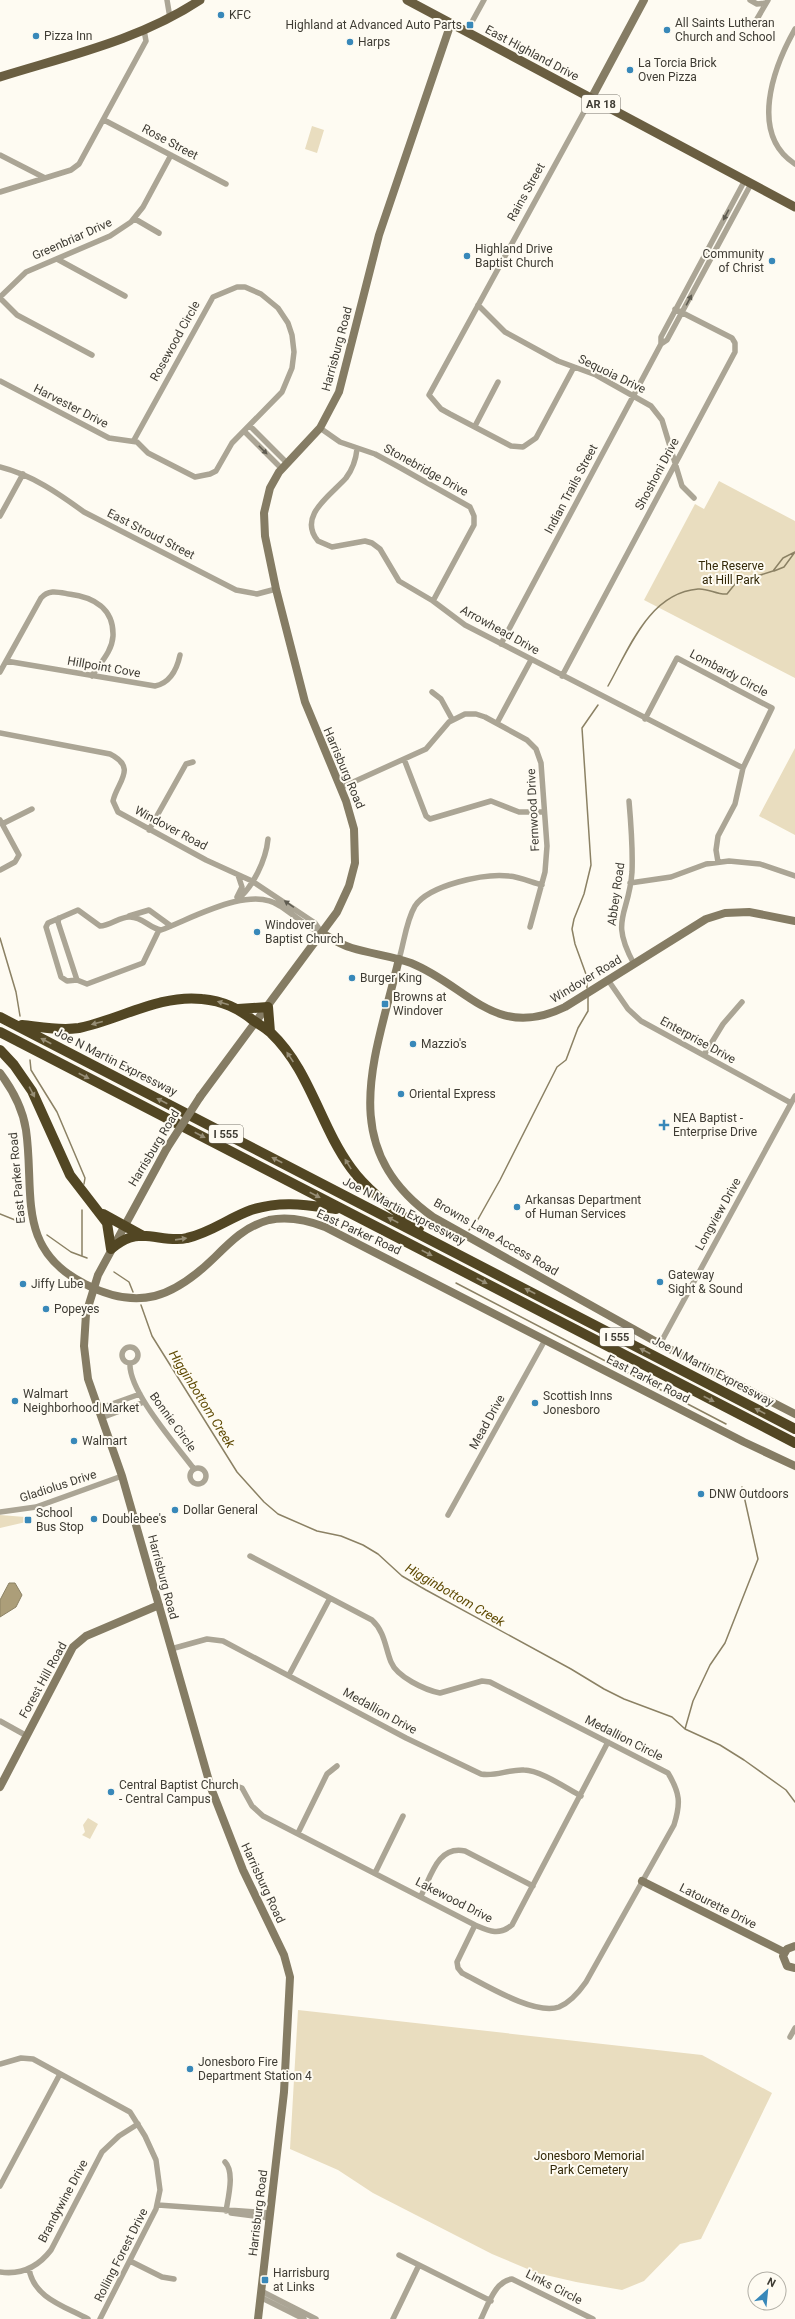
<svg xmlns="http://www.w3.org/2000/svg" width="795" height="2319" font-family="Roboto,sans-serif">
<rect width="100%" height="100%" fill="#fefbf2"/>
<path fill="#e9ddbf" d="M312,126l12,4 -7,23 -12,-4z
M719,481l76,40v157l-151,-78 51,-96 9,5z
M795,748v87l-36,-19z
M0,1515l25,2 1,5 -26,6z
M88,1818l10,6 -8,15 -8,-4 3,-3 -2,-7z
M298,2010l404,45 70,38 -71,146 -21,5 -36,37 -22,9 -46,-8 -39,-9 -45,-19 -119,-61 -35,-23 -48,-21z"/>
<path fill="#ac9e79" stroke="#8b8164" d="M9,1583h6l7,12 -6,12 -16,10v-17z"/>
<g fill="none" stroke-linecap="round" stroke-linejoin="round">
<path stroke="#8b8164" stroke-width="1.5" d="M774,571l10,-4 11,-15
M608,686c21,-37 41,-93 90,-97 10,-1 19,6 29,5l8,-10 7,-3 31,-10 10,-13 12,-6
M0,938l16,54 4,24
M587,988v-11l-12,-33 -3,-15 2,-10 10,-25 7,-29 -9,-137 16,-23
M30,1060l1,10 26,42 28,66 -1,6
M82,1210v45
M0,1214l20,8
M469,1230l8,-9 23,-41 57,-113 9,-7 12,-32 10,-17v-14
M47,1235l24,17 16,6
M114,1272l15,10 4,10
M456,1283l270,141
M141,1305l11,31 85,136 27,30 14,12 39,17 24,5 22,9 15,9 24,22 24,14 145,79 33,20 20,10 48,18 13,12 35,16 24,15 42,30 9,12
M685,1729l8,-28 17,-36 15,-22 33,-84 -16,-72"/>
<path stroke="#aba595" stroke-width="5.5" d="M167,0l3,18
M750,0l7,4 9,-1
M757,19l11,-19
M473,20l11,-20
M795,29c-22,39 -46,105 0,135
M104,120l122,64
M0,155l45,23
M0,192l71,-22 8,-6 67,-123 -2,-11
M135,219l24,14
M57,259l68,37
M0,297l26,-25 84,-36 21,-14 12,-15 28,-52
M0,298l17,17 75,40
M478,305l27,27 53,29 38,14 55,31 11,14 20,66 12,12
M661,344v-7l84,-157
M574,367l-38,71 -13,9 -12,-1 -61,-32 -9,-5 -12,-14 162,-296
M0,381l109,57 28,4 11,11 47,24 15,-3 6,-3 16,-28 50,-51 10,-24 2,-16 -2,-17 -4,-12 -10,-15 -17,-14 -16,-7h-8l-24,10 -79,143
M250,426l37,37
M475,426l23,-44
M320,428l20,14 35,12 24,13 71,40 4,9v9l-41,76
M244,431l38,38
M357,449c-1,10 -5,21 -11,29 -15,17 -49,38 -28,63l14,6 33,-6 7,2 8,6 19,32 34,20 32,24 278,143
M0,467c32,8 58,26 84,45l152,78 21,4 19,-5
M0,516l23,-42
M501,644l160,-300 6,-4 84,-156
M6,661l149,25c15,-3 22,-17 25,-31
M0,672l41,-74c8,-9 17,-6 28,-4 24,3 45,14 44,42 -1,16 -13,27 -21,40
M562,676l173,-324v-9l-3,-5 -57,-29
M432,692l9,7 11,20
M645,719l32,-61 95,50 -29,60 -8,36 -17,32 -2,14 2,12
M497,723l34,-63
M0,733l110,21c28,14 7,28 3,47l5,11 88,48 46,21 63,42 7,10
M404,759l22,57 4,3 61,-18 28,11h25
M340,788l86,-39 23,-27 16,-8h11l9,3 42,23 9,9 5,14 6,83 -2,26 -15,55
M629,801c2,23 4,47 3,71 -3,44 -23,46 2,92
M0,820l19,35 -4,7 -15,8
M2,824l30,-15
M149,830l37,-66 7,-2
M630,883l41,-6 35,-13 23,-3 31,3 35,12
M237,897l5,-10 -4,-12
M237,900c16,-13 29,-40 31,-61
M279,905l32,23 11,5
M129,916l20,-6 22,16
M59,918l-1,4 19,58 10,4 56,-21 16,-33
M399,959c5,-16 7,-38 16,-53 14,-21 70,-33 94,-30 11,1 22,6 33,9
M77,980l-10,1 -6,-4 -15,-50 2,-4 30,-13 22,16c10,0 21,-10 30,-9 13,0 19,11 31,13 30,-11 90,-46 119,-24
M608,980l20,29 13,12 150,82
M704,1055l19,-31 19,-22
M660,1344l135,-248
M122 1355a8 8 0 1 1 16 0a8 8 0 1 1-16 0Z
M130,1363c-2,28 47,83 64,106
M98,1409l42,-15
M101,1418l43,-16
M190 1476a8 8 0 1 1 16 0a8 8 0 1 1-16 0Z
M0,1512l36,-5 86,-31
M448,1515l97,-175
M250,1556l122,64c13,12 13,27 19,42 6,15 34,28 49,31l42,-12 8,1 178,91c12,20 13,30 6,52l-88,157c-7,10 -15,20 -27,25 -24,9 -75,-23 -97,-34l-4,-5 -1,-6 18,-37
M171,1649l36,-10 16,2 183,97 75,36c14,3 28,-5 43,-4 16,0 42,18 57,26
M289,1675l41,-77
M0,1721l27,15
M211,1788l20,-4 11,4 10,18 11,10 212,109c14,6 24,11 37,0l96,-183
M298,1833l29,-59 10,-8
M375,1873l28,-57
M421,1896c10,-20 17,-51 44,-45l68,35
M790,2037l5,-9
M0,2064l21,-6 12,1 97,53 15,24 11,24 4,30 -4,19 -56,110
M225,2162c10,10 3,36 1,49
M0,2186l60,-112
M158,2205l112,8
M231,2213l39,5
M399,2255l92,46
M130,2261l32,16 12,2
M29,2269c5,29 35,37 59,50
M0,2272c21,3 38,-5 51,-22l51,-98 17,-16 19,-12
M261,2291l55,28
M260,2297l44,22
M393,2319l26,-54
M481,2319c7,-14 14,-38 31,-40l81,40"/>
<path stroke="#857c64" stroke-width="8" d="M591,99l53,-99
M322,933c10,6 19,12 30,15 20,6 40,8 59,15 57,23 84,78 154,44l141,-88 19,-6 24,-1 46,9
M399,959c-23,97 -65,188 34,258l227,127 135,70
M0,1073c12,16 23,37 26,57 9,62 -11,119 59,154 54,28 89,13 130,-27 16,-16 31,-31 54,-37 20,-4 38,0 56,7l419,215 51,24
M200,1097l137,-185 12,-26 6,-23 -1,-34 -8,-28 -41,-99 -29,-113 -11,-53 -1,-23 6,-25 9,-16 41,-44 19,-36 40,-157 72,-212
M167,1148l-69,127 -12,39 -2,32 4,33 34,97 89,312 32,82 41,85 6,22 -6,115 -26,227
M0,1787l73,-140 13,-11 73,-31
M642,1881l142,71
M795,1946l-8,3 -4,7 4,10 8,2"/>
<path stroke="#6a5e41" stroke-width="9" d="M407,0l388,207
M0,77c67,-21 140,-37 200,-77"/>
<path stroke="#524623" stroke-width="10" d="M238,1009l30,-2 2,25
M0,1017l795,412
M22,1025c19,2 38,6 57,3 40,-8 81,-34 123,-29 21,2 36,9 52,22 6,4 12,7 17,12 39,37 49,93 80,135 18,25 43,41 68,60
M0,1032l795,411
M0,1050l14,15 18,26 38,84 37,48 4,26
M103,1214l40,22
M111,1249c5,-4 11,-9 18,-11 17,-7 39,5 58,0 23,-5 42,-20 64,-28 30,-10 56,-5 85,-1"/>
<path stroke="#857c64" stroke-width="8" d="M167,1148l33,-51"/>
</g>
<defs><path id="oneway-solid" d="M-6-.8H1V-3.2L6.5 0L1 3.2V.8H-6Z"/></defs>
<g fill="#5f5c51">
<use href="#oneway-solid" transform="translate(726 215) rotate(118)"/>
<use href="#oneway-solid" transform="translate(689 300) rotate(-62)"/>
<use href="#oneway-solid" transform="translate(263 450) rotate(45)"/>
<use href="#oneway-solid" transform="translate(289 904) rotate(-145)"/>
</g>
<g fill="#978e76">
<use href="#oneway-solid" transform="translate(223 1003) rotate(-164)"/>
<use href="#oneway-solid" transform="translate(97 1023) rotate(165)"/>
<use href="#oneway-solid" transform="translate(46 1041) rotate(-153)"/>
<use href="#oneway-solid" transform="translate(290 1057) rotate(-124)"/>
<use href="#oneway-solid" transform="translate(84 1076) rotate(27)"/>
<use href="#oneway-solid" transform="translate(32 1092) rotate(62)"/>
<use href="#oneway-solid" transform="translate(162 1101) rotate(-153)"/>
<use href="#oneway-solid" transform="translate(200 1135) rotate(27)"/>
<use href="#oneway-solid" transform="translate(277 1160) rotate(-153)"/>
<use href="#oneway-solid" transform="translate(348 1164) rotate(-122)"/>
<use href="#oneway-solid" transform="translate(315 1195) rotate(27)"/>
<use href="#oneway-solid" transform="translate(393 1220) rotate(-153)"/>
<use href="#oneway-solid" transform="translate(181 1239) rotate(-8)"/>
<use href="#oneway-solid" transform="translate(427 1253) rotate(27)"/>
<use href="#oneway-solid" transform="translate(482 1281) rotate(27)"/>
<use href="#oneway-solid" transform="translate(530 1291) rotate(-153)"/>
<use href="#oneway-solid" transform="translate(645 1351) rotate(-153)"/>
<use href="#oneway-solid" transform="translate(709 1399) rotate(27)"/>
<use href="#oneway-solid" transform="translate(760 1411) rotate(-152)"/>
</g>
<g fill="#3888b9" stroke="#fefbf2" stroke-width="1.5">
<circle cx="221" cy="15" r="4"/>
<rect x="466" y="21" width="8" height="8" rx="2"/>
<circle cx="667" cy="30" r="4"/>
<circle cx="36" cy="36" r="4"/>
<circle cx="350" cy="42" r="4"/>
<circle cx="630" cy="70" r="4"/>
<circle cx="467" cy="256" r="4"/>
<circle cx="772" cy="261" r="4"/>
<circle cx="257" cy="932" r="4"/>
<circle cx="352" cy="978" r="4"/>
<rect x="381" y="1000" width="8" height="8" rx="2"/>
<circle cx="413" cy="1044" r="4"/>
<circle cx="401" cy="1094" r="4"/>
<path d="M662 1119h4v4h4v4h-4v4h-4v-4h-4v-4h4z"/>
<circle cx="517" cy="1207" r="4"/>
<circle cx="660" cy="1282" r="4"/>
<circle cx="23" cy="1284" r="4"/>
<circle cx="46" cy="1309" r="4"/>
<circle cx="15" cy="1401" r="4"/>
<circle cx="535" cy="1403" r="4"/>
<circle cx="74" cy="1441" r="4"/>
<circle cx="701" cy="1494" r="4"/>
<circle cx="175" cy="1510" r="4"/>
<circle cx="94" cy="1519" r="4"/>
<rect x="24" y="1516" width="8" height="8" rx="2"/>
<circle cx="111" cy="1792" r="4"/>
<circle cx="190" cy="2069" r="4"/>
<rect x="261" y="2276" width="8" height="8" rx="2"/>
</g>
<g text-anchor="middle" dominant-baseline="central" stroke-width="4" stroke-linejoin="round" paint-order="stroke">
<g fill="#fefbf2" stroke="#78756d" stroke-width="1">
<rect x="582" y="95" width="38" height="18" rx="3"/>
<rect x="209" y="1125" width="34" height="18" rx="3"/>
<rect x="600" y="1328" width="34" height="18" rx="3"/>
</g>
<g font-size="11" font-weight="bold" fill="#3f3c34">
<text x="601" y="104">AR 18</text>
<text x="226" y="1134">I 555</text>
<text x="617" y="1337">I 555</text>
</g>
<g font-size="12" fill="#3f3c34" stroke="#fefbf2" text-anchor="start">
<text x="229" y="15">KFC</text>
<text x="675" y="23">All Saints Lutheran<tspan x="675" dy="14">Church and School</tspan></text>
<text x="462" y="25" text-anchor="end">Highland at Advanced Auto Parts</text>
<text x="44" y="36">Pizza Inn</text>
<text x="358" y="42">Harps</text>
<text x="638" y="63">La Torcia Brick<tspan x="638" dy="14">Oven Pizza</tspan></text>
<text x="475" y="249">Highland Drive<tspan x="475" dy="14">Baptist Church</tspan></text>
<text x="764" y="254" text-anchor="end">Community<tspan x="764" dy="14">of Christ</tspan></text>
<text x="265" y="925">Windover<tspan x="265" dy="14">Baptist Church</tspan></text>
<text x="360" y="978">Burger King</text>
<text x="393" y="997">Browns at<tspan x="393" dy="14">Windover</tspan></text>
<text x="421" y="1044">Mazzio's</text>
<text x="409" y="1094">Oriental Express</text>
<text x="673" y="1118">NEA Baptist -<tspan x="673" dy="14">Enterprise Drive</tspan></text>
<text x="525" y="1200">Arkansas Department<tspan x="525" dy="14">of Human Services</tspan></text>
<text x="668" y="1275">Gateway<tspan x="668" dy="14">Sight &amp; Sound</tspan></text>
<text x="31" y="1284">Jiffy Lube</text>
<text x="54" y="1309">Popeyes</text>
<text x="23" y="1394">Walmart<tspan x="23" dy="14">Neighborhood Market</tspan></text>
<text x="543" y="1396">Scottish Inns<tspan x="543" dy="14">Jonesboro</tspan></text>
<text x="82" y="1441">Walmart</text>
<text x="709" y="1494">DNW Outdoors</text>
<text x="183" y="1510">Dollar General</text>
<text x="36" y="1513">School<tspan x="36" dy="14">Bus Stop</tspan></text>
<text x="102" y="1519">Doublebee's</text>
<text x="119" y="1785">Central Baptist Church<tspan x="119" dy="14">- Central Campus</tspan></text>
<text x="198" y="2062">Jonesboro Fire<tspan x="198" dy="14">Department Station 4</tspan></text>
<text x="273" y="2273">Harrisburg<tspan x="273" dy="14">at Links</tspan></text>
</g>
<g font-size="12" fill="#3f3c34" stroke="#fefbf2">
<text transform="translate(532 53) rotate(28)">East Highland Drive</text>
<text transform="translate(170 142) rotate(28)">Rose Street</text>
<text transform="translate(526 192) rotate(-61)">Rains Street</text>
<text transform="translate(72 239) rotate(-24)">Greenbriar Drive</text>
<text transform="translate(175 341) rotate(-61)">Rosewood Circle</text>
<text transform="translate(337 349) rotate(-75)">Harrisburg Road</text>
<text transform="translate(612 374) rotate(26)">Sequoia Drive</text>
<text transform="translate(71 406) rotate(27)">Harvester Drive</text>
<text transform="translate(426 470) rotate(29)">Stonebridge Drive</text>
<text transform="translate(657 474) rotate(-62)">Shoshoni Drive</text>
<text transform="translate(571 489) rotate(-62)">Indian Trails Street</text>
<text transform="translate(151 534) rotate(27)">East Stroud Street</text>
<text transform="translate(500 630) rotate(29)">Arrowhead Drive</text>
<text transform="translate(104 667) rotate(10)">Hillpoint Cove</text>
<text transform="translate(729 673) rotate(28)">Lombardy Circle</text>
<text transform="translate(344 768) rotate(67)">Harrisburg Road</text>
<text transform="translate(533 810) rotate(-93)">Fernwood Drive</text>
<text transform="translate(171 828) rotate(28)">Windover Road</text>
<text transform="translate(616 894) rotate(-82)">Abbey Road</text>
<text transform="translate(586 979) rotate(-31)">Windover Road</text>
<text transform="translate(698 1040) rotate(29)">Enterprise Drive</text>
<text transform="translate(116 1062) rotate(27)">Joe N Martin Expressway</text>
<text transform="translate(154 1148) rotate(-59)">Harrisburg Road</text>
<text transform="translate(17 1178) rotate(-95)">East Parker Road</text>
<text transform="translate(404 1211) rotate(27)">Joe N Martin Expressway</text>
<text transform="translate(718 1214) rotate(-61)">Longview Drive</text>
<text transform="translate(359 1232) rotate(25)">East Parker Road</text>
<text transform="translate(496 1237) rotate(30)">Browns Lane Access Road</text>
<text transform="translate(713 1371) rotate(28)">Joe N Martin Expressway</text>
<text transform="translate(648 1379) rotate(27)">East Parker Road</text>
<text transform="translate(173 1422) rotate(54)">Bonnie Circle</text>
<text transform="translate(487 1422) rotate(-61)">Mead Drive</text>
<text transform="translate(58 1486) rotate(-18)">Gladiolus Drive</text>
<text transform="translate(163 1577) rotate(75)">Harrisburg Road</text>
<text transform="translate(43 1680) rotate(-61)">Forest Hill Road</text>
<text transform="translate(380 1711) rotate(29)">Medallion Drive</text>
<text transform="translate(624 1738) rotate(27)">Medallion Circle</text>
<text transform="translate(263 1883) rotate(65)">Harrisburg Road</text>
<text transform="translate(454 1900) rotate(27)">Lakewood Drive</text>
<text transform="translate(718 1906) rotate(27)">Latourette Drive</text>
<text transform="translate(63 2201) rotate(-62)">Brandywine Drive</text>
<text transform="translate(258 2213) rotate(-83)">Harrisburg Road</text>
<text transform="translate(121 2255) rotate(-63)">Rolling Forest Drive</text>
<text transform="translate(554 2287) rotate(27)">Links Circle</text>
</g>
<g font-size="12" fill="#332807" stroke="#fefbf2">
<text x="731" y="566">The Reserve<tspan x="731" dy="14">at Hill Park</tspan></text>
<text x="589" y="2156">Jonesboro Memorial<tspan x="589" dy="14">Park Cemetery</tspan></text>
</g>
<g font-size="13" font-style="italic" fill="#5e4902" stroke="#fefbf2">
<text transform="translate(202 1399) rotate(58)">Higginbottom Creek</text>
<text transform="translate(455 1595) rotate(30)">Higginbottom Creek</text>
</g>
</g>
<g transform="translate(767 2291) rotate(27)"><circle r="19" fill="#fefbf2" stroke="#b2afa6"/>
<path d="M0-3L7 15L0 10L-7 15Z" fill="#3888b9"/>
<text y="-6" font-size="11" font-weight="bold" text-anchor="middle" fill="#3f3c34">N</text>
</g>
</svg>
